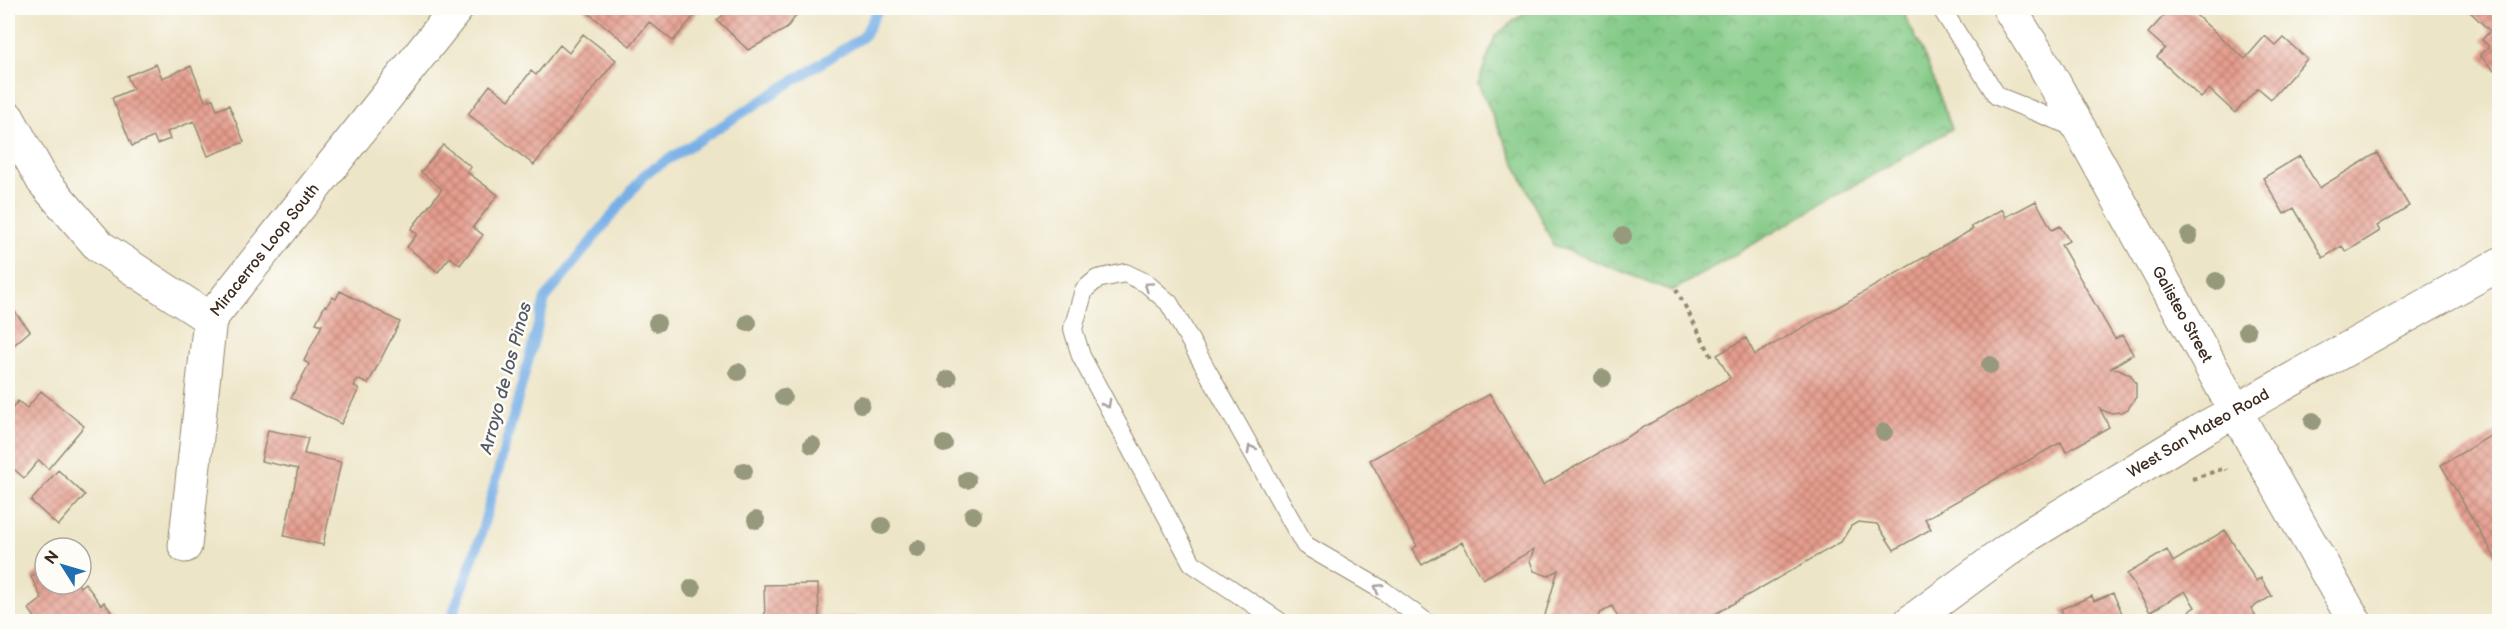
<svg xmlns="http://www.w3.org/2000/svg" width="2507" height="629" font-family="'Balsamiq Sans',sans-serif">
<defs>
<pattern id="park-crowns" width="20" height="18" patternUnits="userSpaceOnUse" patternTransform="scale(1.5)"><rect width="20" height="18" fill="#82c985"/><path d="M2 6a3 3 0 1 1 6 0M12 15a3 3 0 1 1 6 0" fill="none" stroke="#6ca36c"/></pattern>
<pattern id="building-cross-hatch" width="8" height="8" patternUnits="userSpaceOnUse" patternTransform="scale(1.5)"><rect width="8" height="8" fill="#e59d8e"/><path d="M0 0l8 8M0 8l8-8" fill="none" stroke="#bb8073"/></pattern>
</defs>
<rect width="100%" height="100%" fill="#fdfcf7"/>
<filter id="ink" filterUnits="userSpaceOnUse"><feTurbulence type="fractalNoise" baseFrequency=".0167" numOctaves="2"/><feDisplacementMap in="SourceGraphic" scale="12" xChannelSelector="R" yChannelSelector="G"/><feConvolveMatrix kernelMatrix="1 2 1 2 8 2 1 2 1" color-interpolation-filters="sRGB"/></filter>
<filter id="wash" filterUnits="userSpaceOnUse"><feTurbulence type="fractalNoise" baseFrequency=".008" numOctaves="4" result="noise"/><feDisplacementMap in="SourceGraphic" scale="24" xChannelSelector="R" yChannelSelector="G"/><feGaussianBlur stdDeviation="1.35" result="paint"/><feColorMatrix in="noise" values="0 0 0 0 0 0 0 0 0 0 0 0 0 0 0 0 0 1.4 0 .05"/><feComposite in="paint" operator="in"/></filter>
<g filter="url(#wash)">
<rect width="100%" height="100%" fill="#ede5c7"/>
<path fill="url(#park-crowns)" stroke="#5e7a52" stroke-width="1.5" d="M1530,8h375l1,11 16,30 30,80 -280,162 -119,-46 -75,-161 17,-48z"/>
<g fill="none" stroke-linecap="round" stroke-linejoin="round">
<path stroke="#77afe6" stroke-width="10" d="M450,622l30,-84 65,-239 100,-125 218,-137 16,-29"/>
</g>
<g id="blocks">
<path fill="url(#building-cross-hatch)" d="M582,8h114l3,2 -26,31 -24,-19 -19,24z
M732,8h70l-16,21 -38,21 -31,-30z
M2171,8h17l57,51 20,-23 11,10 8,-8 23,21 -36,40 -13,-11 -23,25 -26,-24 -8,9 -44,-41 8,-9 -17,-15z
M2466,8h34v56l-6,6 -14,-14 9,-10 -7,-6 8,-9z
M583,34l33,26 -82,105 -66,-51 22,-29 19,15 22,-29 5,4 24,-30 9,8z
M156,64l6,14 29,-12 14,35 8,-2 4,11 12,-5 15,37 -36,14 -14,-35 -27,11 3,7 -13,5 -3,-7 -22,9 -20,-48 21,-9 -6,-13z
M443,145l28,22 -4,5 31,23 -25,32 10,8 -23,30 -10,-8 -12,15 -31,-25 10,-13 -6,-5 31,-40 -21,-17z
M2377,153l32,53 -32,20 3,5 -34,21 -4,-6 -19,12 -29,-50 -10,6 -21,-36 37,-22 19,32z
M2036,201l16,29 8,-4 9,15 -8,4 54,94 7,-4 11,19 -22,14 8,1 12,6 5,9v13l-8,12 -6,3 -13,1 -9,-4 9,18 -43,25 -5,-10 -136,77 6,10 -37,21 -17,-26 -19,-2 -7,4 -10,16 -140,80h-81l-8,-16 -13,8 -2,8h-54l15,-52 -10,6 -14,-5 -4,-10 4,-12 -51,30 -21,-37 -40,23 -10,-16 5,-3 -47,-86 120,-66 53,91 187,-107 -13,-23 29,-17 9,17 218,-126 -2,-2 31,-18 4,8z
M340,291l60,31 -32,62 -11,-5 -3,7 5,3 -18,35 -50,-26 18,-34 -5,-3 18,-36 -6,-2 9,-18 2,1 5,-9 4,2z
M8,303l22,28 -22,19z
M41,391l43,35 -36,43 -9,-9 -15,18 -16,-14v-50l10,-13 9,7z
M268,430l40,8 -4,16 37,8 -18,83 -39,-9 14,-67 -37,-8z
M2500,430v136l-59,-101z
M58,470l27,25 -27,31 -27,-25z
M2225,530l31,51 5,-3 11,18 -21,12 6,10 -6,4h-56l-6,-11 6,-4 -10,-16 -35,21 -23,-38 40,-24 6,12z
M45,567v17h33l2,3 5,-4 16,22 3,-3 15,20h-81l-9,-13 13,-10 -11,-22z
M818,584l1,34 36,-2v6h-90l-1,-37z
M2113,593l13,29h-68l7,-3 -4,-10 31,-13 2,5z"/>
</g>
</g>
<g filter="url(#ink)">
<use href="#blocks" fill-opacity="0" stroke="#948872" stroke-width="1.5"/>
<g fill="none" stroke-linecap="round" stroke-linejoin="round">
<g stroke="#948872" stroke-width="20">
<path id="lane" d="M1941,8l56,88 79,32
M1280,622l-88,-59 -111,-207 -8,-27 11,-39 13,-11 28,-6 21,10 23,20 136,242 79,46 42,31"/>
</g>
<g stroke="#948872" stroke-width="35">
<g id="street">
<path d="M8,118l35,63 56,65 111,73"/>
<path id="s1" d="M210,319l247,-311"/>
<path d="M185,546l25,-227"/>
</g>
</g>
<g stroke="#948872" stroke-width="35">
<g id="secondary">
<path id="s2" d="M2009,8l33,53 214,387 99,174"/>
<path id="s3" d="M1910,622l117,-86 174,-106 299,-166"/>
</g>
</g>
<path stroke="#948872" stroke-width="4" stroke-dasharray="4.5 4.5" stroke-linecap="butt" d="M1676,289l37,70
M2192,479l33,-11 1,2"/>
<use href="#lane" stroke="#fff" stroke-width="18"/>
<use href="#street" stroke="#fff" stroke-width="33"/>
<use href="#secondary" stroke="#fff" stroke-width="33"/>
</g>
<g fill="#97997b">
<circle cx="1623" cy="236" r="9"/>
<circle cx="2189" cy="236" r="9"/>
<circle cx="2216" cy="281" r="9"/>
<circle cx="657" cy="323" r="9"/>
<circle cx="748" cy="323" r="9"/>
<circle cx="2247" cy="331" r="9"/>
<circle cx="1990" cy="365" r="9"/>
<circle cx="738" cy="372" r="9"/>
<circle cx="1603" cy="378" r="9"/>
<circle cx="948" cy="379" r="9"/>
<circle cx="783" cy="397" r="9"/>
<circle cx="861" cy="404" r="9"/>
<circle cx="2313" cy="421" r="9"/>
<circle cx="1884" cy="432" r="9"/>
<circle cx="944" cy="444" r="9"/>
<circle cx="812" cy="445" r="9"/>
<circle cx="744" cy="471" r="9"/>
<circle cx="967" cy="480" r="9"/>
<circle cx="973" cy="515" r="9"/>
<circle cx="756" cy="520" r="9"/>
<circle cx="882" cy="526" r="9"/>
<circle cx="918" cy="549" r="9"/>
<circle cx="692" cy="588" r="9"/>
</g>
<defs><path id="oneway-chevron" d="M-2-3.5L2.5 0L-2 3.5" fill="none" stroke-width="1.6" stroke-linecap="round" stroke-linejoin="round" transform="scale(1.5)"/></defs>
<g stroke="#a79f9a">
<use href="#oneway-chevron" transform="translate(1148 286) rotate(-145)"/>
<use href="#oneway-chevron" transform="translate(1107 404) rotate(62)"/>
<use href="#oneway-chevron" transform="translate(1251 449) rotate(-119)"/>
<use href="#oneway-chevron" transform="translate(1378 588) rotate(-148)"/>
</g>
</g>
<g text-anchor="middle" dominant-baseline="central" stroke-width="5" stroke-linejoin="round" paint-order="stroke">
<g font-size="16" fill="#3b2a1e" stroke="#fdfcf7">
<text stroke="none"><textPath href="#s1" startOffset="88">Miracerros Loop South</textPath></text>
<text stroke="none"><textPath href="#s2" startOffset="352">Galisteo Street</textPath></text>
<text stroke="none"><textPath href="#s3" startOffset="345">West San Mateo Road</textPath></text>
</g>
<g font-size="18" font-style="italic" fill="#505964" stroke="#fdfcf7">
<text transform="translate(506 378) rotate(-75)">Arroyo de los Pinos</text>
</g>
</g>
<rect width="2507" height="629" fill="none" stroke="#fdfcf7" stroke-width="30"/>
<g transform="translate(63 566) rotate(307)"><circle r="28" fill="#fdfcf7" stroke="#afa8a0" stroke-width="1.5"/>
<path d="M0-4.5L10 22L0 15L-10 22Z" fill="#1f6fb2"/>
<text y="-9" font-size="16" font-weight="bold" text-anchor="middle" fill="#3b2a1e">N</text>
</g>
</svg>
